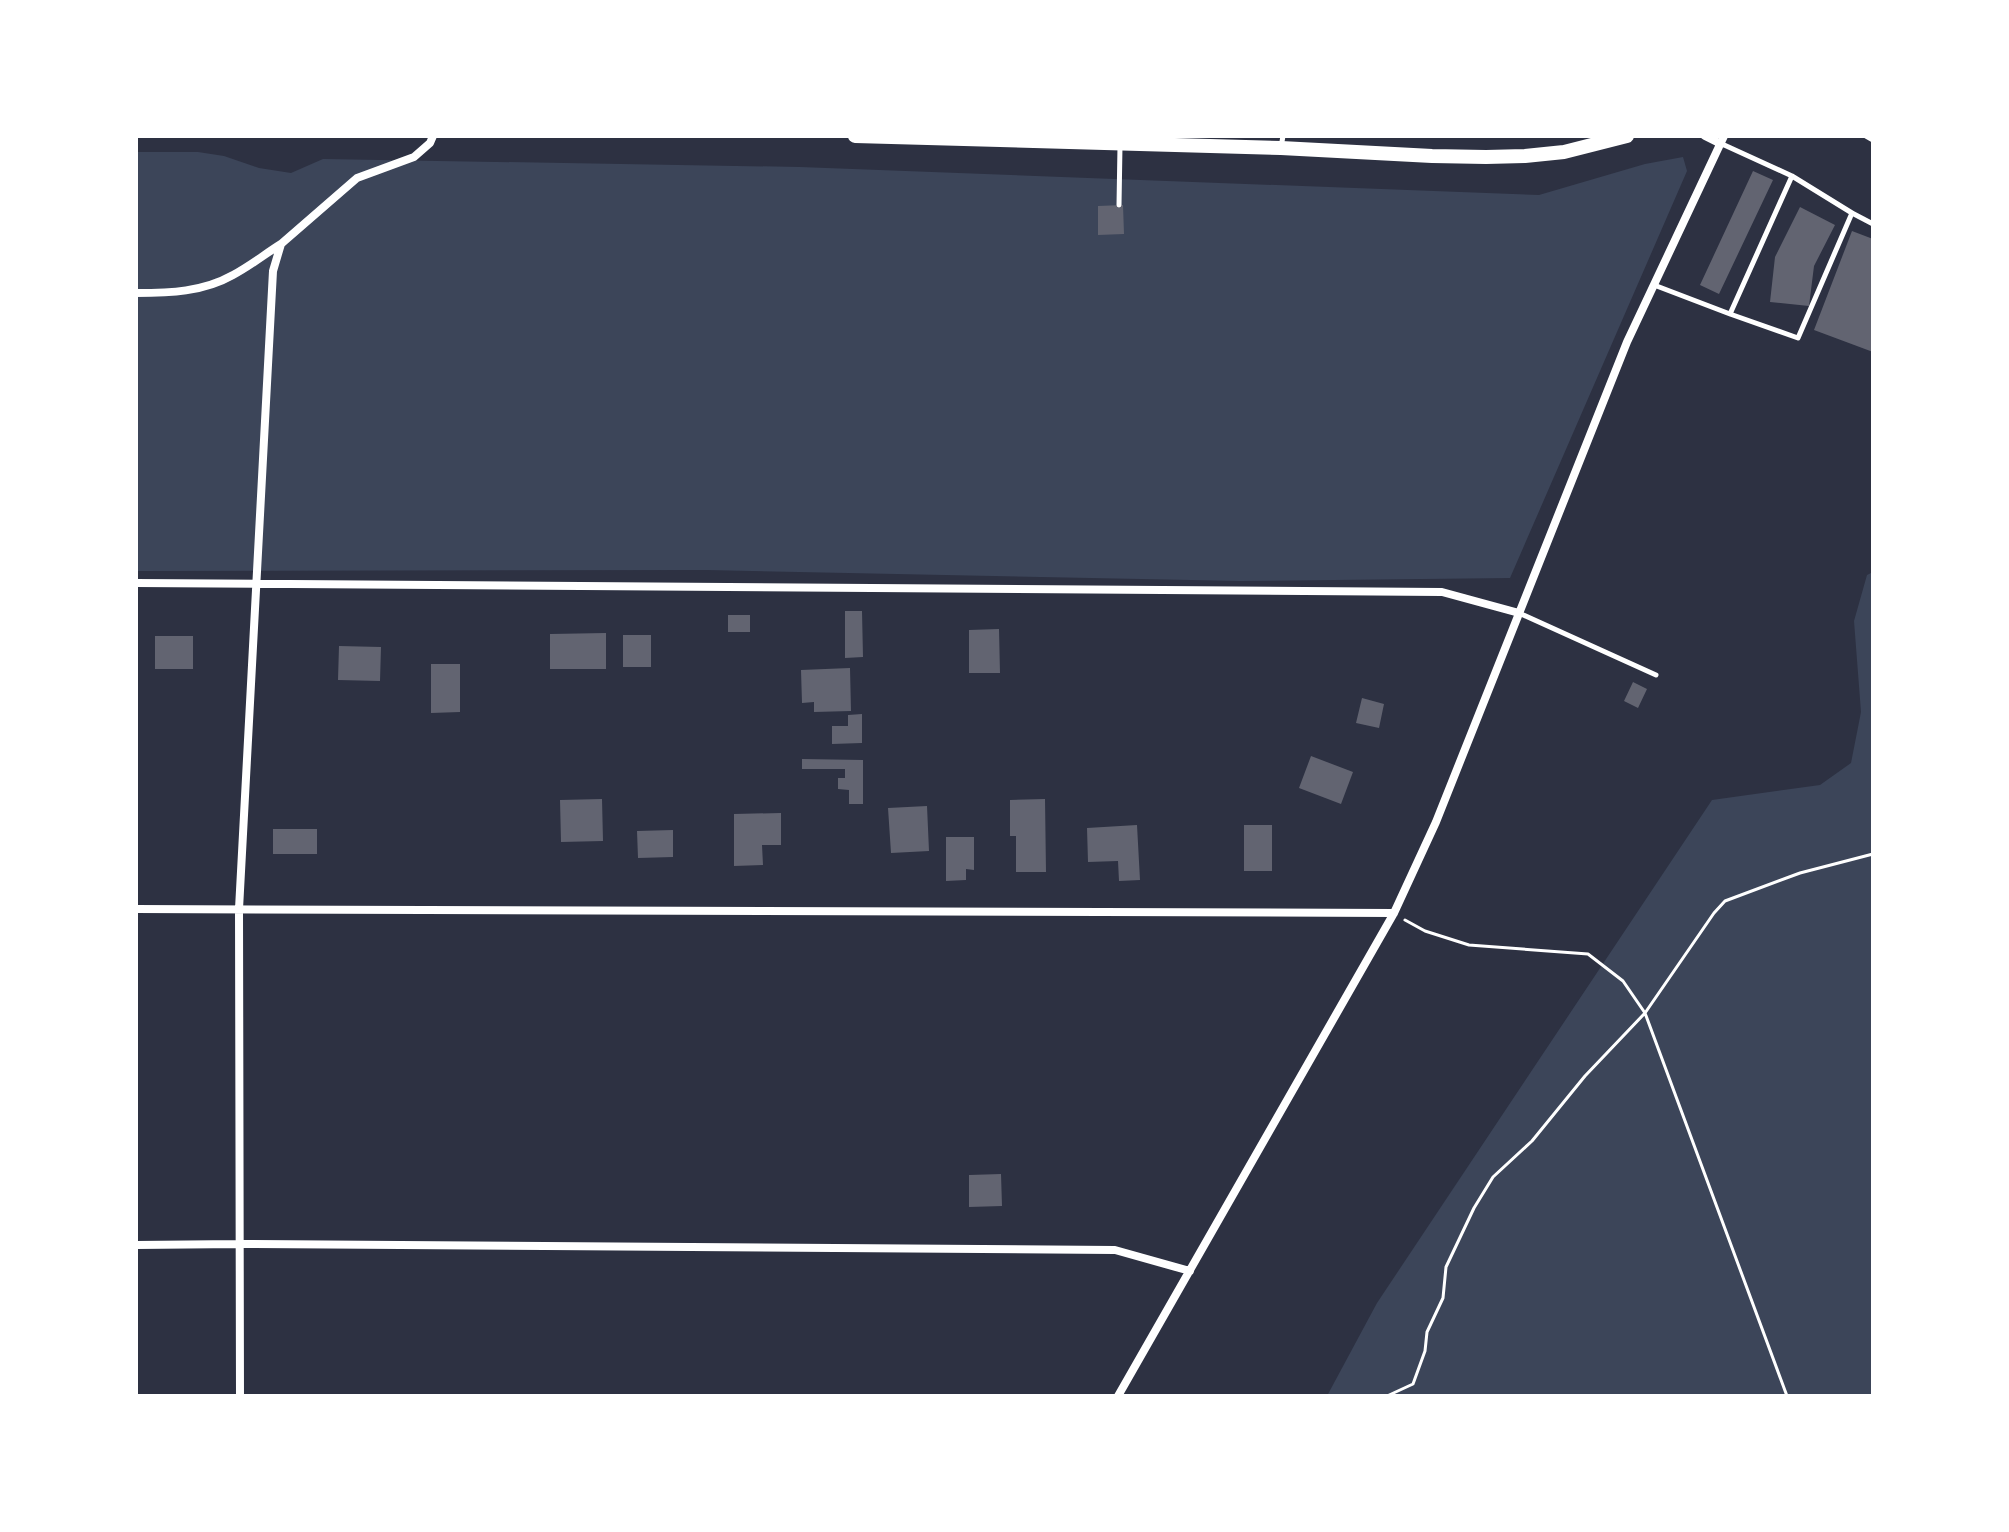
<svg xmlns="http://www.w3.org/2000/svg" width="2009" height="1532" font-family="Rubik,sans-serif">
<rect width="100%" height="100%" fill="#2d3142"/>
<path fill="#3c4559" d="M136,152h62l26,4 35,12 32,5 32,-14 477,8 739,28 106,-31 38,-7 4,14 -177,407 -270,3 -533,-11 -571,1z
M1873,572v824h-546l50,-93 335,-503 108,-15 31,-22 10,-51 -7,-91 13,-46z"/>
<path fill="#626471" d="M1753,171l20,9 -54,114 -19,-9z
M1123,205l1,29 -26,1v-29z
M1800,207l35,18 -21,41 -5,40 -39,-4 5,-45z
M1852,231l21,8v113l-59,-22z
M845,611h17l1,46 -18,1z
M728,615h22v17h-22z
M999,629l1,44h-31v-43z
M606,633v36h-56v-35z
M623,635h28v32h-28z
M155,636h38v33h-38z
M339,646l42,1 -1,34 -42,-1z
M431,664h29v48l-29,1z
M850,668l1,43 -37,1v-10l-12,1 -1,-33z
M1633,682l14,7 -9,19 -14,-7z
M1362,698l22,6 -5,24 -23,-5z
M862,714v29l-30,1v-18h16v-11z
M1311,756l42,16 -12,32 -42,-16z
M802,759l61,1v44h-14v-14l-11,-1v-11h7v-9h-43z
M602,799l1,42 -42,1 -1,-42z
M1045,799l1,73h-30v-36h-6v-36z
M927,806l2,45 -38,2 -3,-45z
M781,813v32h-19l1,20 -29,1v-52z
M1137,825l3,55 -21,1 -1,-20 -30,1 -1,-34z
M1244,825h28v46h-28z
M273,829h44v25h-44z
M673,830v27l-35,1 -1,-27z
M946,837h28v33l-8,-1v11l-20,1z
M1001,1174l1,32 -33,1v-32z"/>
<g fill="none" stroke-linecap="round" stroke-linejoin="round">
<path stroke="#fff" stroke-width="3" d="M1405,920l20,11 44,14 119,9 35,27 22,32 142,383
M1387,1396l26,-12 12,-33 2,-19 16,-34 3,-31 28,-59 19,-31 39,-36 53,-65 60,-63 69,-100 11,-12 75,-28 73,-19"/>
<path stroke="#fff" stroke-width="5" d="M1866,136l7,4
M1281,147l2,-11
M1119,205l1,-59
M1852,213l21,11
M1654,285l76,29 62,-138 -70,-32
M1730,314l68,24 54,-125 -60,-37
M1519,613l137,62"/>
<path stroke="#fff" stroke-width="8" d="M1705,136l16,8
M136,293c34,0 67,-1 97,-18 17,-9 32,-21 48,-31
M136,583l1306,9 77,21
M136,909l1258,4
M136,1245l103,-1 876,6 75,21
M240,1396l-1,-487 34,-638 8,-27 76,-66 57,-21 16,-14 3,-7
M1118,1396l276,-483 42,-91 191,-480 97,-206"/>
<path stroke="#fff" stroke-width="14" d="M855,136l426,12 151,8 54,1 39,-1 39,-4 63,-16"/>
</g>
<rect width="2009" height="1532" fill="none" stroke="#ffffff" stroke-width="276"/>
</svg>
